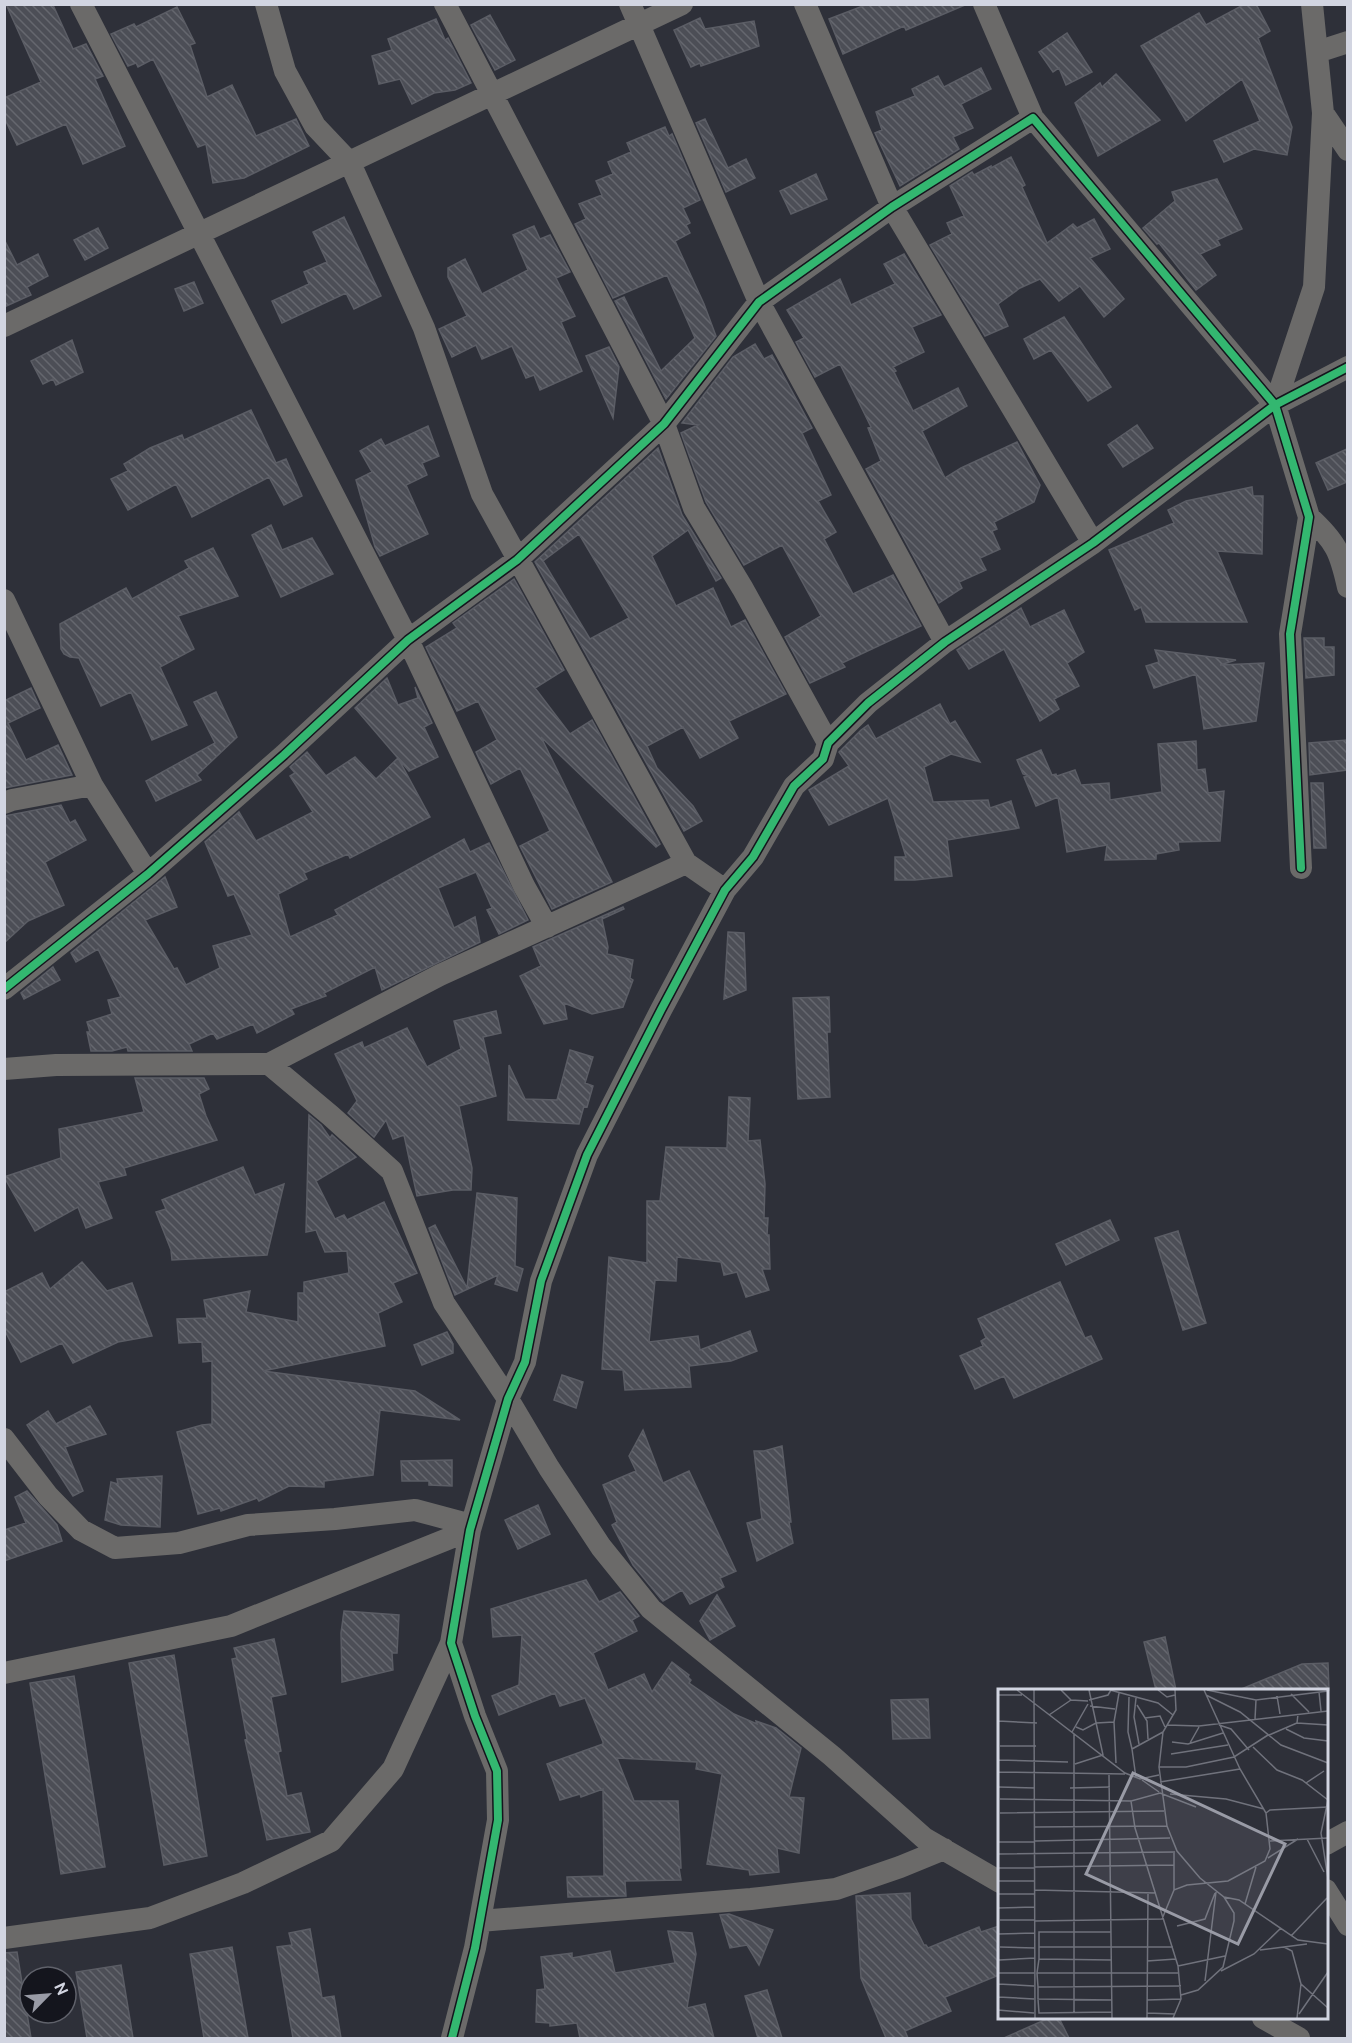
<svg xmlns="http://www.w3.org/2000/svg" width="1352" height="2043" font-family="Ubuntu,sans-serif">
<defs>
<pattern id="building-back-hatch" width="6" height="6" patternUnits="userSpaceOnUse" patternTransform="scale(1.5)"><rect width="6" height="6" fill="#4c4e56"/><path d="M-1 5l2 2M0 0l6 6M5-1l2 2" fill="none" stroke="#65676e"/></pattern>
</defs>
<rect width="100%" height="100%" fill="#2e3039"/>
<path fill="url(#building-back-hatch)" stroke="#5b5d65" stroke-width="1.5" fill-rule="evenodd" d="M6,4l47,1 20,44 13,-5 17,32 -8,3 30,67 -42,18 -17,-40 -49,21 -13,-28v-19l37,-16z
M868,4h97v1l-59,25 -2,-4 -61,28 -14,-35z
M1245,4h11l14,27 -12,7 34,89 -5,28 -33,-6 -30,13 -10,-21 46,-20 -18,-42 -56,42 -45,-75 58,-33 7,12z
M177,7l18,36 -5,2 17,52 25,-12 24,51 40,-17 13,27 -65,32 -31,5 -7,-39 -8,3 -45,-88 -15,8 -2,-4 -8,3 -17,-32 23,-10 2,3z
M490,15l25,45 -20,10 -24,-45z
M700,18l5,11 49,-8 5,25 -58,20 -1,-3 -9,4 -17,-37z
M436,19l9,21 3,-2 23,45 -16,7 -21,3 -22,11 -12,-25 -21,5 -7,-28 20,-6 -4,-11z
M1067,33l25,39 -26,13 -7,-17 -6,4 -14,-20z
M981,68l10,21 -30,15 12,24 -20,9 6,12 -59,37 -25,-53 7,-3 -6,-18 39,-16 -3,-7 26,-13 6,11z
M1116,74l44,46 -62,36 -23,-53 25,-20 2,4z
M705,119l23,49 18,-9 9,19 -29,14 -30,-69z
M665,127l4,9 3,-2 28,66 -17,8 7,15 -4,2 4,8 -15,8 29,63 12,32 -50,63 -51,-98 9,-4 37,74 34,-33 -28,-63 -54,23 -38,-74 11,-5 -7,-15 23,-9 -6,-14 17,-7 -5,-12 23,-10 -4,-9z
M1011,157l14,28 -3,2 25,56 26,-19 4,4 17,-9 16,30 -20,9 34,41 -20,18 -24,-31 -21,15 -19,-22 -20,9 -22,16 10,22 -23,10 -55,-91 22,-11 -5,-11 17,-7 -14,-30 22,-14 2,3 17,-9v2z
M816,174l11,25 -36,15 -11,-23z
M1217,179l25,50 -25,11 3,5 -20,9 16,21 -20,15 -37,-47 -2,1 -14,-16 32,-27 -3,-9z
M344,217l37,79 -27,13 -8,-16 -64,30 -10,-22 37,-17 -5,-12 23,-10 -14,-30z
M534,226l6,13 10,-4 20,37 -14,6 19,38 -14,6 21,49 -42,19 -6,-15 -8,3 -14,-32 -30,13 -6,-14 -24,12 -13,-28 28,-13 -19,-39v-9l17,-9 17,35 46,-24 -15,-35z
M98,228l10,20 -23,12 -11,-20z
M4,239l13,26 21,-11 10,22 -21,11 4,8 -27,12z
M904,254l37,61 -29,12 12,25 -31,15 3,4 -2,1 19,39 45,-23 9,18 -45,25 23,47 16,-10 56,-26 23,43 -6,17 -40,20 3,7 -5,2 8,18 -20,9 6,12 -27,12 3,6 -23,15 -73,-134 15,-8 -13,-33 3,-1 -31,-63 -25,13 -19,-35 8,-4 -17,-28 53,-31 11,26 44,-21 -11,-20z
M194,282l9,21 -19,8 -9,-22z
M1064,317l47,70 -23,14 -37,-51 -17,9 -10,-20z
M72,340l11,32 -27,13 -3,-6 -10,5 -12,-23z
M755,344l9,15 8,-4 40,73 -10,5 29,62 -13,6 18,31 -12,7 29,55 40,-19 28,51 -79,37 3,4 -35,16 -25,-46 36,-21 -39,-71 -38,20 -38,-63 -25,-69 17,-8 -16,-2 51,-66z
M609,347l10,20 -6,51 -27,-62z
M251,410l25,53 10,-4 16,37 -18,9 -15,-28 -77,40 -16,-33 -48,26 -17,-31 17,-8 -4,-7 26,-16 32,-13 2,5z
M1137,425l16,23 -30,19 -15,-22z
M428,426l11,30 -17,7 5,12 -21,10 22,49 -48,22 -5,-9 -19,-67 16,-8 -12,-21 21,-12 4,7z
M658,448l24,67 39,63 -5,3 -28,-51 -36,26 24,50 37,-18 18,39 14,-7 41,74 -57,27 9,17 -38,20 -17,-31 -36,19 10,22 36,38 9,15 -18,10 -149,-269zM579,534l50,84 -39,21 -47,-78z
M1347,449v33l-19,8 -12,-27z
M1252,487l1,9h10l-1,58 -45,-3 30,71h-101l-5,-15 -6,3 -26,-60 65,-27 -6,-13 18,-9z
M271,525l11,25 30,-12 21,36 -52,23 -29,-62z
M213,548l25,48 -60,20 16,33 -34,18 27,58 -35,15 -21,-48 -30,14 -22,-48 -9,-1 -6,-3 -3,-5 -1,-25 66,-36 6,11 57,-31 -4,-7z
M514,579l50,91 -29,18 35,46 22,-14 68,124 -4,3 -115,-110 71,145 -60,27 -32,-63 30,-15 -30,-63 -29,16 -15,-32 21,-12 -19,-39 -21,10 -31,-64 31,-19 -4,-5z
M1021,608l9,19 34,-17 20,42 -17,11 12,23 -25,13 5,10 -19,12 -36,-72 -35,20 -12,-19z
M1304,638h20v9h10v28l-28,3z
M1155,650l81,10 -16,5 44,-2 -8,58 -52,8 -8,-55 -42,14 -8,-22 13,-4z
M387,678l11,27 20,-7 -3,-11 17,36 -8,4 14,30 -29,14 -54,-63z
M31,688l9,20 -32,15 18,37 32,-15 14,30 -68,13v-87z
M216,692l21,45 -40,38 4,5 -45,21 -10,-20 69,-38 -21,-41z
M940,704l10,20 5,-3 25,41 -29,-8 -27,13 9,35 55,-2 2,8 21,-7 8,27 -72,12 5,36 -37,4h-20v-23h11l-18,-59 -59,27 -20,-35 40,-24 -10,-14 22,-22 7,-5 8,14z
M1347,740v30l-37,5 -1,-32z
M1196,741l1,29 8,-1 3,24 16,-2 -4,50 -42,1 1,8 -23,4v5l-51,1 2,-15 -40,7 -9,-55 -22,9 -12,-29 5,-1 -6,-2 -6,-14 24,-10 11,25 4,-1 1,2 18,-6 6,15 28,-2 1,17 52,-8 -4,-48z
M307,752l19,24 29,-19 21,22 22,-21 32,59 -80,41 -2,-4 -44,19 3,6 -29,15 12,43 48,-22 -3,-5 129,-71 6,13 19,-9 39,77 -29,14 -12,-24 5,-2 -16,-36 -38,16 16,40 21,-11 5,25 -98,48 -7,-23 -51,26 2,3 -35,13 3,5 -37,19 -4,-9 -36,15 -4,-6 -24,11 3,7h-64l-1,-4 -15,4h-21l-4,-19h3l-3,-10 25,-8 -4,-14 13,-3 -23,-48 -22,13 -5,-9 94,-76 12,30 -32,13 29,49 3,-1 9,17 34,-17 -7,-22 39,-11 -18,-41 -6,2 -23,-54 34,-30 17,29 57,-29 -23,-36 5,-3 -5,-6z
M1311,783h12l3,65h-12z
M61,805l9,18 5,-3 11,20 -41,22 19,43 -36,16 -24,22v-127z
M623,907l1,2 -22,10 6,28 -1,7 26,6 -3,18 3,2 -10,27 -31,7 -28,-11 3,16 -23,5 -24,-48 21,-10 -8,-19z
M728,932l16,1 2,57 -22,9z
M53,967l7,13 -36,19 -3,-6z
M829,997l1,35h-3l3,65 -32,2 -5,-101z
M496,1011l5,22 -18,4 13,59 -37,10 13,62 -1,22h-18l-36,6 -13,-61 -11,4 -7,-19 -12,17 -26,-24 9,-12 -22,-47 27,-12 2,6 43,-20 20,39 34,-18 -7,-28z
M570,1050l23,7 -8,26 8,3 -6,21 -3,-1 -5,18 -71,-4 1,-55 16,34 32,1z
M135,1078h69l5,11 -10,5 7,22 11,24 -93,28 2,7 -28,7 14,36 -26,10 -8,-21 -43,24 -31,-54 57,-19 -2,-29 85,-17z
M729,1097l21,1 -2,43 12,-1 5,44 -1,34h4l-1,17h2l1,34h-8l7,21 -23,7 -9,-25 -13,3 -3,-13 -44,-5 -1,24 -21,-1 -6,62 49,-6 2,14 50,-19 7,20 -26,10 -42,5 2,21 -66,3 -2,-20 -21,-1 7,-112 38,6v-62h13l6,-54 61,1z
M309,1115l12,10 9,13 2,-3 24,22 -40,24 19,38 9,-4 3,5 37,-18 33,71 -24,10 9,19 -24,11 7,33 -122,25 152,20 45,29 -80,-10 -7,65 -49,6v6l-35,-1 -30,15 -2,-3 -36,13 -1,-3 -22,6 -21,-82 25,-7 10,-1v-63l-9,1 -1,-20 -23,1 -2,-24 30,-1 -3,-18 46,-9 -4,21 52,10v-29h6v-11l45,-9 -2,-22 -22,1 -9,-22 -10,2z
M243,1167l12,28 29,-11 -17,71 -95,5 -1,-10 -15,-38 10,-3 -4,-9z
M477,1193l40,5 -2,68 8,3 -6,22 -22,-7 3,-9 -43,20 -26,-67 6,-3 32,63z
M1110,1220l9,20 -53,25 -10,-21z
M1178,1231l28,92 -23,7 -28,-92z
M82,1262l25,29 25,-8 20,53 -34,6 -45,21 -11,-20 -41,19 -17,-33v-37l38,-19 8,16z
M1060,1282l25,56 6,-2 11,23 -88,39 -10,-22 -29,13 -15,-33 23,-10 -2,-5 5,-3 -8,-19z
M447,1332l6,12v9l-31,12 -8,-20z
M562,1375l21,7 -7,26 -22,-8z
M90,1406l16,28 -41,13 18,44 -10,5 -46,-71 21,-14 8,13z
M643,1430l20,53 26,-12 47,100 -16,7 4,9 -34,17 -8,-14 -19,11 -2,-2 -28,-34 -21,-40 5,-3 -14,-37 33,-14 -7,-15z
M782,1446l9,76h-2l4,21 -36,18 -10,-38 15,-4 -8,-68h10z
M452,1460v26l-23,-1v-4h-27l-1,-20z
M162,1476l-2,51 -39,-2 -16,-5 6,-38 7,2 -1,-5z
M27,1491l30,34 5,16 -58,20v-31l22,-7 -11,-26z
M538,1505l12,29 -32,15 -13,-29z
M586,1580l13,22 21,-10 19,24 -7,4 5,11 -44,22 15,37 36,-16 8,18 20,-30 17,13 -1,2 3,3 -2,3 45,31 23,10 -1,-3 20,7 25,20 -12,49 15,1 -5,55 -22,-5 2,24 -29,3 -1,-5 -42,-6 15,-90 -26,-5 1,-7 -80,-4 17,43h44l3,67h-2l2,12 -56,1 1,15 -58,1 -1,-20 37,-1 -1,-87 -22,8 -1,-3 -20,6 -13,-36 56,-20v-2l-18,-44 -25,8 -5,-13 -56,22 -7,-19 27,-11 3,-50 -29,2 -2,-28z
M717,1595l18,31 -25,14 -10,-19z
M344,1611l55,4 -2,38h-5l1,17 -51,12 -1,-49z
M1165,1637l11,53h-20l-12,-48z
M274,1639l12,55 -15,3 10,54 -3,1 9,44 14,-3 9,39 -43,8 -22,-100 2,-1 -15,-80 5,-1 -3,-10z
M174,1655l33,201 -43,9 -35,-202z
M1328,1663l1,27h-90l63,-26z
M74,1676l31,191 -44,7 -31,-191z
M928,1699l2,39 -37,1 -2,-39z
M910,1893l1,26 13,26h2l2,3 51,-21 2,5 18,-6v49l-54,22 6,14 -46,20 3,7h-22l-25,-60 -5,-82z
M729,1914l44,16 -14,35 -12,-20 -17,3 -10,-33z
M310,1929l12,69 12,-2 7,42h-48l-16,-91 15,-2 -3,-12z
M668,1931l24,2 4,21 -9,54 18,-4 9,34h-134l-3,-15 -27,3v-3l-14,-1 1,-32 8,-1 -4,-32 31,-4v5l38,-7 5,22 60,-10z
M232,1947l16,91h-44l-14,-84z
M17,1952l14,86h-27v-85z
M121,1965l12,73h-46l-11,-66z
M767,1990l15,48h-24l-13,-42z
M1049,2018h10l10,20h-65z"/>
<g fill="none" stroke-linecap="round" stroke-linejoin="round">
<path stroke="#6b6a69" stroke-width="22" d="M81,4l327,636 116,246 23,41
M266,4l19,67 30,55 35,37 74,165 58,166 204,369 39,27
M445,4l219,420 30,84 49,81 85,154
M630,4l129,298 186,340
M805,4l87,203 201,336
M984,4l49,114
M1312,4l11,109 25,37
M1317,52l31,-10
M4,326l678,-322
M1275,405l39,-118 9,-174
M1309,517c27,25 31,34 39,70
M4,600l88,185 56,89
M4,803l8,-3 80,-15
M686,863l-246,112 -171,89 62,52 61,55 52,132 64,96 41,69 52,79 50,62 181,147 92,82 76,44
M4,989l144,-115 136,-119 124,-115 109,-80 147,-136 95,-122 133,-95 141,-89 242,287 34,112 -19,117 11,234
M4,1069l52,-4 213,-1
M4,1439l44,57 33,34 34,18 64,-5 69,-18 87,-6 80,-9 56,15
M4,1673l227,-47 239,-96
M1326,1844l22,-12
M1326,1890l22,35
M480,1921l271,-22 85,-10 64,-22 44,-18
M4,1938l146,-20 93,-35 88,-42 62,-72 58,-126
M1263,2018l36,20
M452,2038l23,-90 23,-128 -1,-49 -22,-55 -24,-73 19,-113 38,-131 17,-37 16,-81 46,-126 74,-145 64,-120 28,-33 41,-71 29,-27 5,-16 40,-40 77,-61 148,-99 182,-138 73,-38"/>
<g stroke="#14151d" stroke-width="11">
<path id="cycleway" d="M4,989l144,-115 136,-119 124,-115 109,-80 147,-136 95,-122 133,-95 141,-89 242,287 34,112 -19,117 11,234
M452,2038l23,-90 23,-128 -1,-49 -22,-55 -24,-73 19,-113 38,-131 17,-37 16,-81 46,-126 74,-145 64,-120 28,-33 41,-71 29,-27 5,-16 40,-40 77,-61 148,-99 182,-138 73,-38"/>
</g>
<use href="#cycleway" stroke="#33b770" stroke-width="8"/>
</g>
<g transform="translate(998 1689)">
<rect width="330" height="330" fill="#2e3039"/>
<path fill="none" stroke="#70727c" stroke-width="1.5" d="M19,1l108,83 15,6 19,-4M36,1l1,328M63,1l10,10 17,1M112,1l48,13 15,12M160,1l9,7 8,-2M177,1l1,20 -13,22 -4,35 8,59 10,25 23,27 24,19 15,3 59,40 30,4M209,1l49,10 72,-9M321,3l2,19M293,5l18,18M0,6h24M208,6l34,17 41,33 47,18M279,7l3,18M131,8l-1,35 4,17 31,-17M138,9l-2,19 5,27M91,11l19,-5 3,-5M139,16l10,16 1,18M92,17l25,3M0,26v65M51,26l22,-15M147,29l15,-2 5,11M257,30l1,-19M0,32l39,2M299,34l31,2M169,36l32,1 129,-15M221,36l12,4 18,21M78,38l7,3 13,-7 18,-1M288,40l18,9 24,3M74,43l16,-28M76,45v278M271,46l28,-12 1,-9M174,53l16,2 35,-11M192,54l9,-16M2,57h36M255,58l24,23 25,10 26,20M134,60l4,29M173,65l57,-9M0,71l70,2M118,74l-2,-41 5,-29M77,75l28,-9 -14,-65M161,78h27l48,-10 34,-22M0,83l127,2M111,86l3,243M144,91l17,12M162,93l80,-13M308,94l18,-12M0,98l37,1M72,99l40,-1M0,102v182M172,105l56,5 38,10M2,110l131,2M330,111l-7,33 7,46M2,124l164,-2M268,124l4,-3 58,-3M36,138l133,-1M309,150l17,33M37,152l135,-3M272,152l58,-3M0,153h37M176,164v37l13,-5 41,-4 37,-20 5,-12 -4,-36 -26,-44 -36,-79M0,165l177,-2M270,169l30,-19M37,178l139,-2M0,179h36M0,192h37M37,201l121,3M0,205h36M247,215l11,-37M0,219l36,-1M2,231h34M36,232l128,-2 12,-29M179,237l28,-7 10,-26M0,245l37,-1M293,247l36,-38M2,258l35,1M41,258v-15h72M286,258l8,4 9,33 27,24M262,261l47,-6M41,270l-2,14h142M1,271l36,-2M114,271l-73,-1v-12h134M149,272l29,-2M180,277l47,-10M223,282l33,-17 27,-26M0,284h36M39,284l1,14 143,-1M0,286v35l36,3M207,292l11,-89M0,295l36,2M40,298v12l74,1M183,306l17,-5 25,-23 11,-46v-8l-10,-16M0,308l36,2M40,310l1,14 73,-1M149,311l34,-1M149,324l28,1M301,325l29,-42M149,329l1,-124M175,329l8,-19 -3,-33 -43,-138 -4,-27 29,-8 36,14M299,329l4,-34"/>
<path fill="#999ba6" fill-opacity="0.15" stroke="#999ba6" stroke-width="3" d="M135,84l152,71 -47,100 -152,-70z"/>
<rect width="330" height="330" fill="none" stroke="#d2d5e1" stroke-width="3"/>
</g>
<rect width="1352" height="2043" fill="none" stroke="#d2d5e1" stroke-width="12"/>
<g transform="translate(48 1995) rotate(65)"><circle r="28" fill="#14151d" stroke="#60626b" stroke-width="1.5"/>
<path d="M0-4.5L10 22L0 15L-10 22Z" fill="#999ba6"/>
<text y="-9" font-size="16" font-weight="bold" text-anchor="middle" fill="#d2d5e1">N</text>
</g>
</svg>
